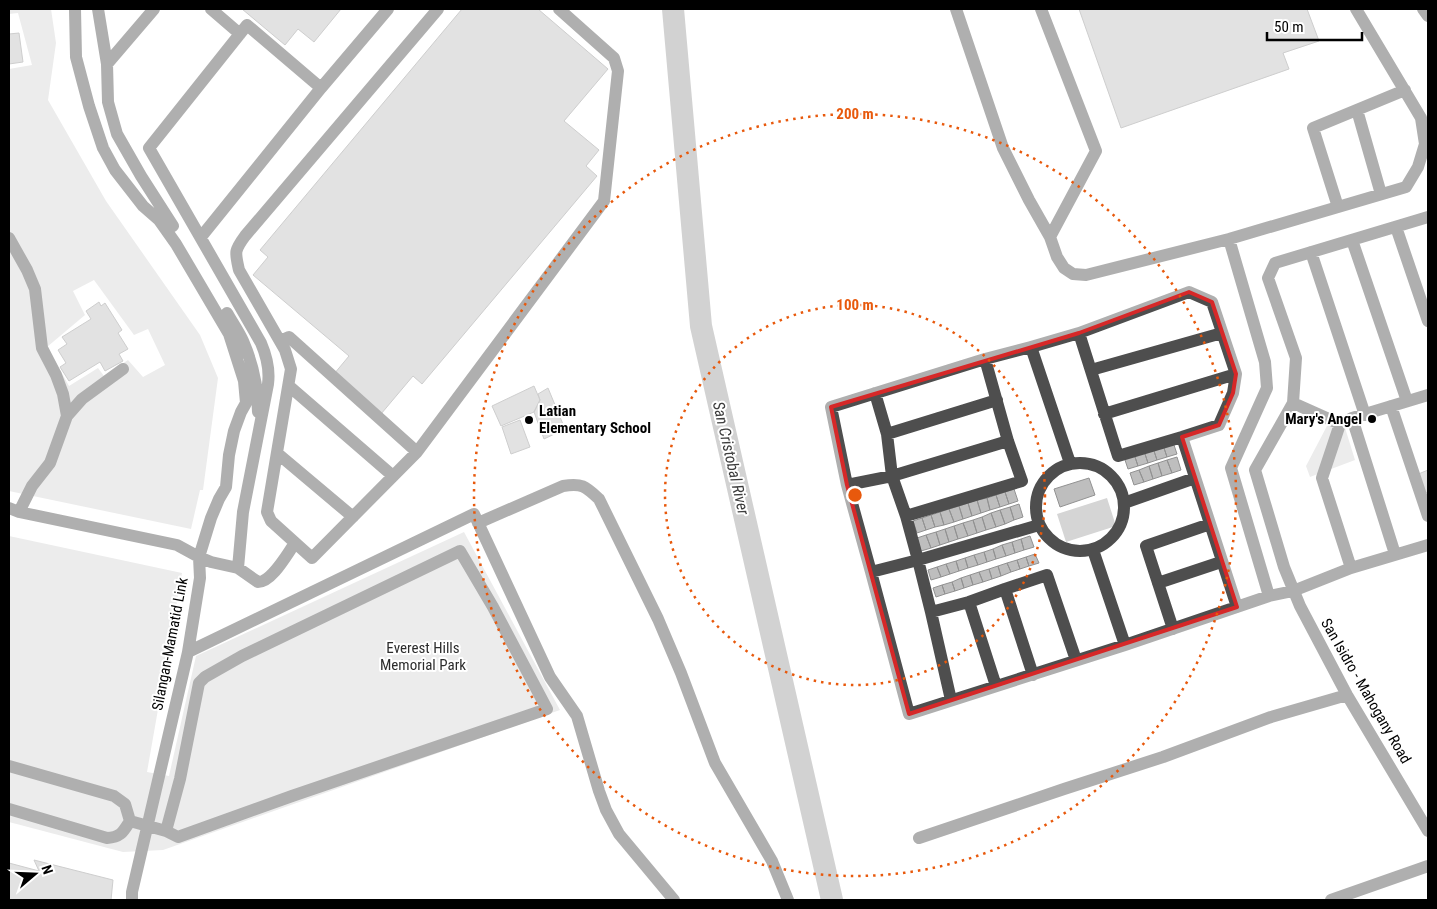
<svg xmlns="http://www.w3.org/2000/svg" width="1437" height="909" font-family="'Roboto Condensed',sans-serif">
<rect width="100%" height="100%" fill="#fff"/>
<path fill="#d5d5d5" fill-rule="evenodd" d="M9,9h42l5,34 -8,57 58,101 94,134 18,43 -15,112h-3l-9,39 -182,-38v-422l23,-4 -14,-52 -9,1zM94,280l40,55 14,-6 17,36 -22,12 -15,-17 -24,16 -6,-8 -29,18 -22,-39 38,-32 -12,-24z
M1342,418l13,42 -45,17 -4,-11 22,-42z
M1107,498l9,28 -50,16 -9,-28z
M464,532l96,178 -397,140 -40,2 -114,-30v-286l173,37 -35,199 22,4 27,-120z"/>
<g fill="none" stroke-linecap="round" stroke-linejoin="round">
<path stroke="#9c9c9c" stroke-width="22" d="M673,9l28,317 131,574"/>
</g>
<path fill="#bebebe" stroke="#929292" d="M242,9h99l-27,33 -16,-13 -13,16z
M462,9h76l70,60 -44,52 35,29 -13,16 11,10 -175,208 -9,-8 -32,38 -47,-40 15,-18 -96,-81 15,-18 -8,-7z
M1079,9h228l12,32 -36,12 6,16 -168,59z
M19,33l4,29 -14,2v-30z
M99,302l2,4 4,-3 17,27 -4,3 10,16 -9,5 4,7 -18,10 -5,-9 -31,19 -9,-14 6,-4 -8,-13 9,-6 -5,-7 29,-18 -5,-8z
M534,386l6,14 -6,12 -33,14 -9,-20z
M548,388l17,41 -21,10 -10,-27 6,-12 -2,-6z
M520,420l10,27 -19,7 -9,-27z
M1173,442l4,12 -10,3 -4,-12z
M1163,445l4,12 -10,3 -4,-12z
M1153,448l4,12 -9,3 -4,-12z
M1144,451l4,12 -10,3 -4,-12z
M1134,454l4,12 -10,3 -4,-12z
M1177,457l4,13 -9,3 -5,-13z
M1167,460l5,13 -10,3 -4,-13z
M1158,463l4,13 -9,3 -4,-13z
M1149,466l4,13 -9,3 -5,-12z
M1139,470l5,12 -10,3 -4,-12z
M1428,470v22l-5,2 -7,-19z
M1089,478l6,17 -35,12 -6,-18z
M1014,489l4,12 -9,3 -4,-12z
M1005,492l4,12 -9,3 -4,-12z
M996,495l4,12 -10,3 -3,-12z
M987,498l3,12 -9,3 -4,-13z
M977,500l4,13 -9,3 -4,-13z
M968,503l4,13 -9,3 -4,-13z
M1019,504l4,13 -9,3 -4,-13z
M959,506l4,13 -9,3 -5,-13z
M1010,507l4,13 -9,4 -5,-14z
M949,509l5,13 -10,3 -4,-13z
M1000,510l5,14 -9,3 -5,-14z
M940,512l4,13 -9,2 -4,-12z
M991,513l5,14 -10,3 -4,-13z
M931,515l4,12 -9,3 -4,-12z
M982,517l4,13 -9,3 -4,-13z
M922,518l4,12 -9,3 -4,-12z
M973,520l4,13 -9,3 -5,-13z
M963,523l5,13 -10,3 -4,-13z
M954,526l4,13 -9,3 -4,-13z
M945,529l4,13 -9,3 -4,-13z
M936,532l4,13 -9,3 -5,-13z
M926,535l5,13 -10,3 -4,-13z
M1030,536l4,11 -10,3 -3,-11z
M1021,539l3,11 -9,3 -3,-11z
M1012,542l3,11 -9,3 -4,-11z
M1002,545l4,11 -10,3 -3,-10z
M993,549l3,10 -9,3 -3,-10z
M984,552l3,10 -9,3 -4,-10z
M1035,554l4,9 -10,3 -3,-9z
M974,555l4,10 -10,3 -3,-10z
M1026,557l3,9 -9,3 -3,-9z
M965,558l3,10 -9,3 -3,-10z
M1017,560l3,9 -9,3 -4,-9z
M956,561l3,10 -9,3 -4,-10z
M1007,563l4,9 -10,4 -3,-10z
M946,564l4,10 -9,3 -4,-10z
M998,566l3,10 -9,3 -3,-10z
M937,567l4,10 -10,3 -3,-10z
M989,569l3,10 -9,3 -4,-10z
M979,572l4,10 -10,3 -3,-10z
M970,575l3,10 -9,3 -3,-10z
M961,578l3,10 -9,3 -3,-9z
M952,582l3,9 -10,3 -3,-9z
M942,585l3,9 -9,3 -3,-9z
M34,860l79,20 -2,20h-102v-37l30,8z"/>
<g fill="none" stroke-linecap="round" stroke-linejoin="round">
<path stroke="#4e4e4e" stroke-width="12" d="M75,9l1,48 13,49 14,42 12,22 28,36 16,14 17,24 53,90 15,47 2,22 -5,9 -7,19 -5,24 -3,32 -7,12 -8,19 -12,39 12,5 27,6 20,14c14,0 29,-28 37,-39
M98,9l9,55 1,38 9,32 24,42 32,50
M211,9l29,25
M438,9l-193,227c-11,15 -10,16 -6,34l46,80 6,19 -24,143 4,9 41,37 105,-106 187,-251 14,-130 -4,-13 -55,-49
M956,9l47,139 26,52 21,37 7,20 7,11 9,6 13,1 143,-36 177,-52 12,-20 7,-23 -4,-26 -65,-109
M1041,9l55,142 -46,86
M1423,9l5,7
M107,64l47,-55
M1357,110l24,84
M1338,207l-25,-79 92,-38
M1428,217l-153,46 -7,15 28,80 -3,45 -38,67 29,97 16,39 47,89 81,136
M1396,227l32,94
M201,237l120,-149 67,-79
M9,238l18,32 8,19 7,59 14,27 7,19 4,22
M1229,239l36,123 2,26 -36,80 38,128
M1352,240l55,161
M1311,252l54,163
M227,313c5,9 12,19 16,28 10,23 15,46 15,71
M1079,333l39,123 64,-19 37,-12 14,-32 3,-19 -24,-72 -23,-10 -110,41 -48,14 -46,12 -154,48 16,78 24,87 38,142 216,-69 144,-49 24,-5 58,-23 77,-23
M280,341l9,-4 128,115
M1031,347l39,116
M1091,370l131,-37
M289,386l104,90
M875,393l12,41 5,42 14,40 12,44 13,52 20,88
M1293,403l47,21 12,-6 76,-23
M1391,406l37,110
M1104,414l132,-40
M1352,418l43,136
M1340,424l-18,54 29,90
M887,434l110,-34
M1182,437l55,170
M277,453l76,64
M1036 507a44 44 0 1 1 88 0a44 44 0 1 1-88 0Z
M847,485l45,-9 116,-35
M1124,503l71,-25
M9,508l10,4 158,33 22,12 1,21 -12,74 -56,240v8
M19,512l13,-26 18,-23 17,-47 15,-17 41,-30
M906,516l116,-35 -14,-40 -23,-82
M478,523l85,-37c19,-3 22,0 36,13l59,120 23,54 34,90 57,98 16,39
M1093,550l32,95
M238,568l5,-56 25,-128c2,-15 -1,-27 -7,-41l-112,-195 98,-123 74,63
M871,572l47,-12 121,-35
M1158,583l63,-21
M1005,589l28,86
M969,602l27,84
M931,612l38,-10 36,-13 42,-14 29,85
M1173,629l-27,-83 64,-22
M188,652l286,-138 76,163 27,39 22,75 7,19 13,24 55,66
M9,766l105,30 11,8 5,17
M9,809l98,29c14,-1 16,-6 23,-17
M130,821l36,10 12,6 114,-41 255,-87 -54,-102 -33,-56 -218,105 -37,21 -6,6 -19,96 -14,52
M919,838l145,-49 99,-32 108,-40 76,-22
M1331,900l97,-34"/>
</g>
<path d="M0 0H1437V909H0ZM1189,292l23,10 24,72 -3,19 -14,32 -37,12 55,170 -328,107 -62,-229 -16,-78 248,-74z" fill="#fff" fill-opacity=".55" fill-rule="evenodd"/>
<path fill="none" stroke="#d62828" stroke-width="4" stroke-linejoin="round" d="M1189,292l23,10 24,72 -3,19 -14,32 -37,12 55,170 -328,107 -62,-229 -16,-78 248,-74z"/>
<g fill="none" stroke="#e8590c" stroke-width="2.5" stroke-dasharray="2.5 5">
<circle cx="855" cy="495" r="190"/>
<circle cx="855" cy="495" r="381"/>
</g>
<g fill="#000" stroke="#fff" stroke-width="2">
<circle cx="1372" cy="419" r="5"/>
<circle cx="529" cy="420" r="5"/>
</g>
<g text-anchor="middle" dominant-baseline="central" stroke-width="4" stroke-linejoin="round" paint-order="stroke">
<g font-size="15" font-weight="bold" fill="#000" stroke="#fff" text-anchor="start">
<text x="539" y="411">Latian<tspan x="539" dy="17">Elementary School</tspan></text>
<text x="1362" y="419" text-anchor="end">Mary's Angel</text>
</g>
<g font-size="15" fill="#000" stroke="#fff">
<text transform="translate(170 644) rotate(-79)">Silangan-Mamatid Link</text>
<text transform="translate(1366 691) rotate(60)">San Isidro - Mahogany Road</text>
</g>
<g font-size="15" fill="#2c2c2c" stroke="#fff">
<text x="423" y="648">Everest Hills<tspan x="423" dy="17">Memorial Park</tspan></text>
</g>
<g font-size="16" font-style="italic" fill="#3d3d3d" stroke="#fff">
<text transform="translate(731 458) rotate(77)">San Cristobal River</text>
</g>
</g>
<circle cx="855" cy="495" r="8" fill="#e8590c" stroke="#fff" stroke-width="2.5"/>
<g font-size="15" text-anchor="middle" font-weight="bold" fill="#e8590c" stroke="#fff" stroke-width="4" stroke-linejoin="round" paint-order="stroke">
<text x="855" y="119">200 m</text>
<text x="855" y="310">100 m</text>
</g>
<rect width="1437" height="909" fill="none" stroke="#000000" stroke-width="20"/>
<g transform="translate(35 874) rotate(71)" stroke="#ffffff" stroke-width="4" paint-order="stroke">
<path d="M0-4L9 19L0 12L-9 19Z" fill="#000000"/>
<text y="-8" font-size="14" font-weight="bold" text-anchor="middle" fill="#000000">N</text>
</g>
<path d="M1267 32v8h95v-8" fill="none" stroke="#000000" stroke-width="2.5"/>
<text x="1274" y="32" font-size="15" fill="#000000" stroke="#ffffff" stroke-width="4" paint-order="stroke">50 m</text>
</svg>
